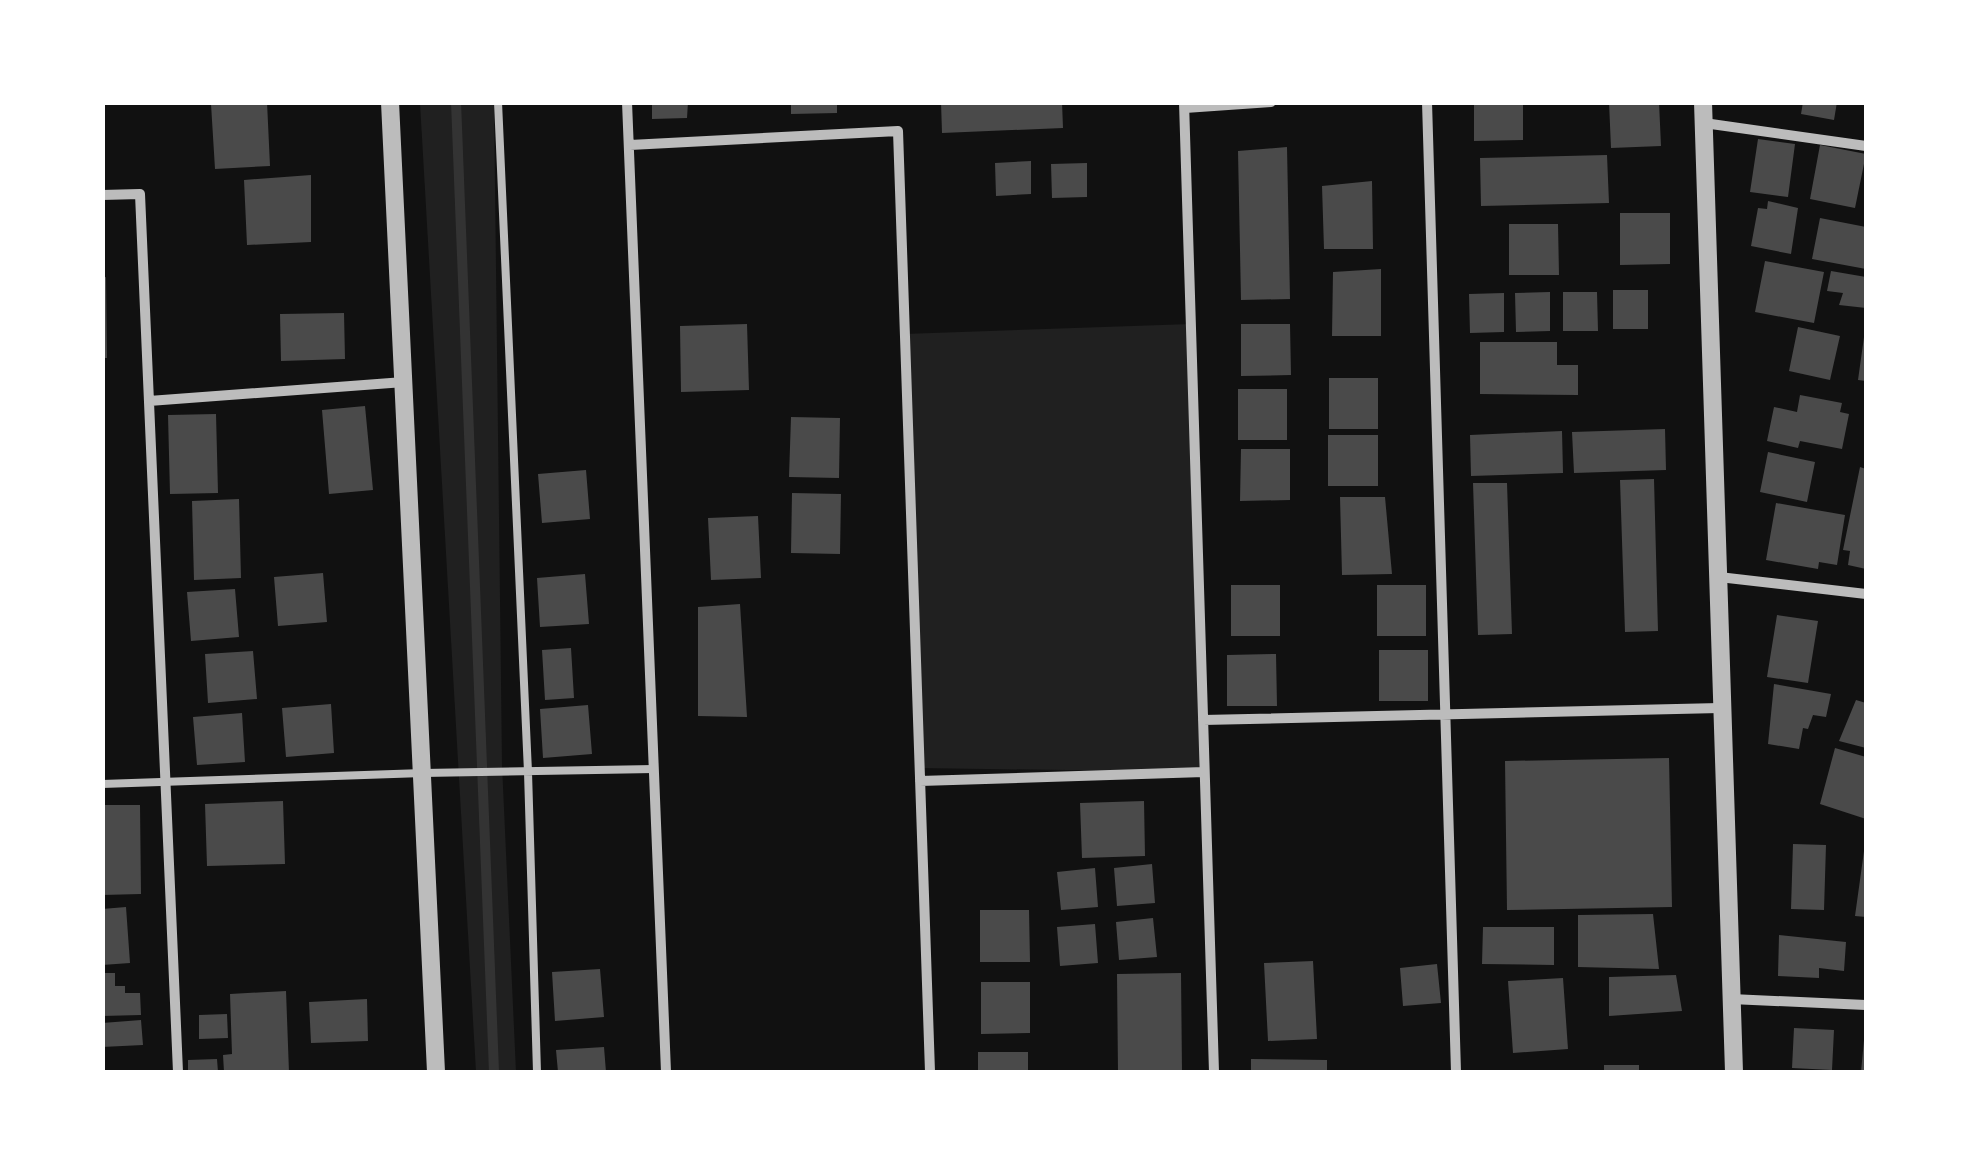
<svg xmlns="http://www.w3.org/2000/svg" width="1969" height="1175" font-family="Bitter,serif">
<rect width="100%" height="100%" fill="#111"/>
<path fill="#202020" d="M420,103h74l8,662 14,307h-40z
M1191,324l13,448 -285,-4 -15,-434z"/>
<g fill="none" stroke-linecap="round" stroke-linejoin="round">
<path stroke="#333" stroke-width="10" d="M456,102l38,970"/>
</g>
<path fill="#4a4a4a" d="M267,102l3,64 -55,3 -4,-65z
M652,102h36l-1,16 -35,1z
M791,102h46v11l-46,1z
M941,102h121l1,26 -121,5z
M1474,102h49v38l-49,1z
M1609,102h50l2,44 -50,2z
M1803,102h34l-3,18 -33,-6z
M1758,139l37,5 -7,53 -38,-5z
M1820,145l46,9 -11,54 -45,-9z
M1287,147l3,152 -49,1 -3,-149z
M1607,155l2,48 -128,3 -1,-48z
M1031,161v33l-35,2 -1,-33z
M1087,163v34l-35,1 -1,-34z
M311,175v67l-64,3 -3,-65z
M1372,181l1,68h-49l-2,-63z
M1768,201l30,7 -7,46 -40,-8 7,-38 9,1z
M1620,213h50v51l-50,1z
M1820,218l46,9v42l-54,-10z
M1509,224h49l1,51h-50z
M1765,261l59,11 -10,51 -59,-11z
M1381,269v67h-49l1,-64z
M1831,271l35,6v31l-27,-3 4,-12 -16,-2z
M106,277l1,81h-5v-80z
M1613,290h35v39h-35z
M1550,292v39l-34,1 -1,-39z
M1563,292h34l1,39h-35z
M1504,293v39l-34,1 -1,-39z
M344,313l1,46 -64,2 -1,-47z
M747,324l2,66 -68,2 -1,-66z
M1241,324h49l1,51 -50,1z
M1798,327l42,9 -10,44 -41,-9z
M1864,337h2v44l-8,-1z
M1480,342h77v23h21v30l-98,-1z
M1329,378h49v51h-49z
M1238,389h49v51h-49z
M1800,395l42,8 -2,9 9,2 -7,35 -42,-8 -2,7 -31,-7 7,-34 23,5z
M365,406l8,84 -44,4 -7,-84z
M216,414l2,79 -48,1 -2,-79z
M791,417l49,1 -1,60 -50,-1z
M1665,429l1,41 -92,3 -2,-41z
M1562,431l1,42 -92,3 -1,-41z
M1328,435h50v51h-50z
M1241,449h49v51l-50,1z
M1768,452l47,10 -8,40 -47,-10z
M1860,467l6,2v100l-18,-4 2,-14 -7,-1z
M586,470l4,49 -48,4 -4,-49z
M1654,479l4,152 -33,1 -5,-152z
M1473,483h34l5,151 -34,1z
M792,493l49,1 -1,60 -49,-1z
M1340,497h45l7,77 -50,1z
M239,499l2,79 -47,2 -2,-79z
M1776,503l69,12 -8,50 -18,-3 -1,7 -52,-9z
M758,516l3,62 -50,2 -3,-62z
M323,573l4,49 -49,4 -4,-49z
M585,574l4,50 -49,3 -3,-49z
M1231,585h49v51h-49z
M1377,585h49v51h-49z
M235,589l4,48 -48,4 -4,-49z
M740,604l7,113 -49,-1v-109z
M1777,615l41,6 -10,62 -41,-6z
M571,648l3,50 -29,2 -3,-50z
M1379,650h49v51h-49z
M253,651l4,48 -49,4 -3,-49z
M1276,654l1,52h-50v-51z
M1774,684l57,10 -5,23 -13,-2 -5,14 -5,-1 -4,21 -31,-5z
M1856,700l10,3v45l-27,-7z
M331,704l3,49 -48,4 -4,-49z
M588,705l4,49 -49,4 -3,-49z
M242,713l3,49 -48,3 -4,-48z
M1835,748l31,9v62l-46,-15z
M1669,758l3,149 -165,3 -2,-149z
M283,801l2,63 -78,2 -2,-62z
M1144,801l1,55 -63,2 -2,-55z
M102,805h38l1,89 -39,1z
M1793,844l33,1 -2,65 -33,-1z
M1864,851h2v66l-11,-1z
M1152,864l3,39 -38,3 -3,-38z
M1095,868l3,39 -37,3 -4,-38z
M126,907l4,56 -28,2v-56z
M980,910h49l1,52h-50z
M1653,914l6,55 -81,-2v-52z
M1153,918l4,39 -38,3 -3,-38z
M1095,924l3,39 -38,3 -3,-39z
M1483,927h71v38l-72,-1z
M1779,935l67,7 -2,29 -25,-3v10l-41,-2z
M1313,961l4,78 -49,2 -4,-78z
M1437,964l4,39 -38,3 -3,-38z
M600,969l4,48 -49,4 -3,-49z
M102,973h13v13h10v7h15l1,22 -39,1z
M1181,973l1,99h-64l-1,-98z
M1676,975l6,36 -73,5v-39z
M1563,978l5,71 -55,4 -5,-72z
M981,982h49v51l-49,1z
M286,991l3,81h-65l-1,-17 9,-1 -2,-60z
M367,999l1,42 -57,2 -2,-41z
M227,1014l1,24 -29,1v-24z
M141,1020l2,25 -41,2v-24z
M1794,1028l40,2 -2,40 -40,-2z
M1864,1040h2v32h-5z
M604,1047l2,25h-48l-2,-22z
M978,1052h50v20h-50z
M217,1059l1,13h-30v-12z
M1251,1059l76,1v12h-76z
M1604,1065h35v7h-35z"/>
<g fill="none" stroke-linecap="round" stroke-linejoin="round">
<path stroke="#bcbcbc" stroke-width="8" d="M498,102l30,670 9,300
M102,784l321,-11 231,-4"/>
<path stroke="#bcbcbc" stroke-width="10" d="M627,102l39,970
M1184,102l30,970
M1427,102l29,970
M1185,108l86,-6
M1704,123l162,23
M630,145l268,-14 32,941
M102,195l38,-1 38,878
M149,401l255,-19
M1719,577l147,17
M1203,720l517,-12
M920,781l284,-9
M1731,999l135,6"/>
<path stroke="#bcbcbc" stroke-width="18" d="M390,102l46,970
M1703,102l31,970"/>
</g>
<rect width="1969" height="1175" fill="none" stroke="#ffffff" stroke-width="210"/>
</svg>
